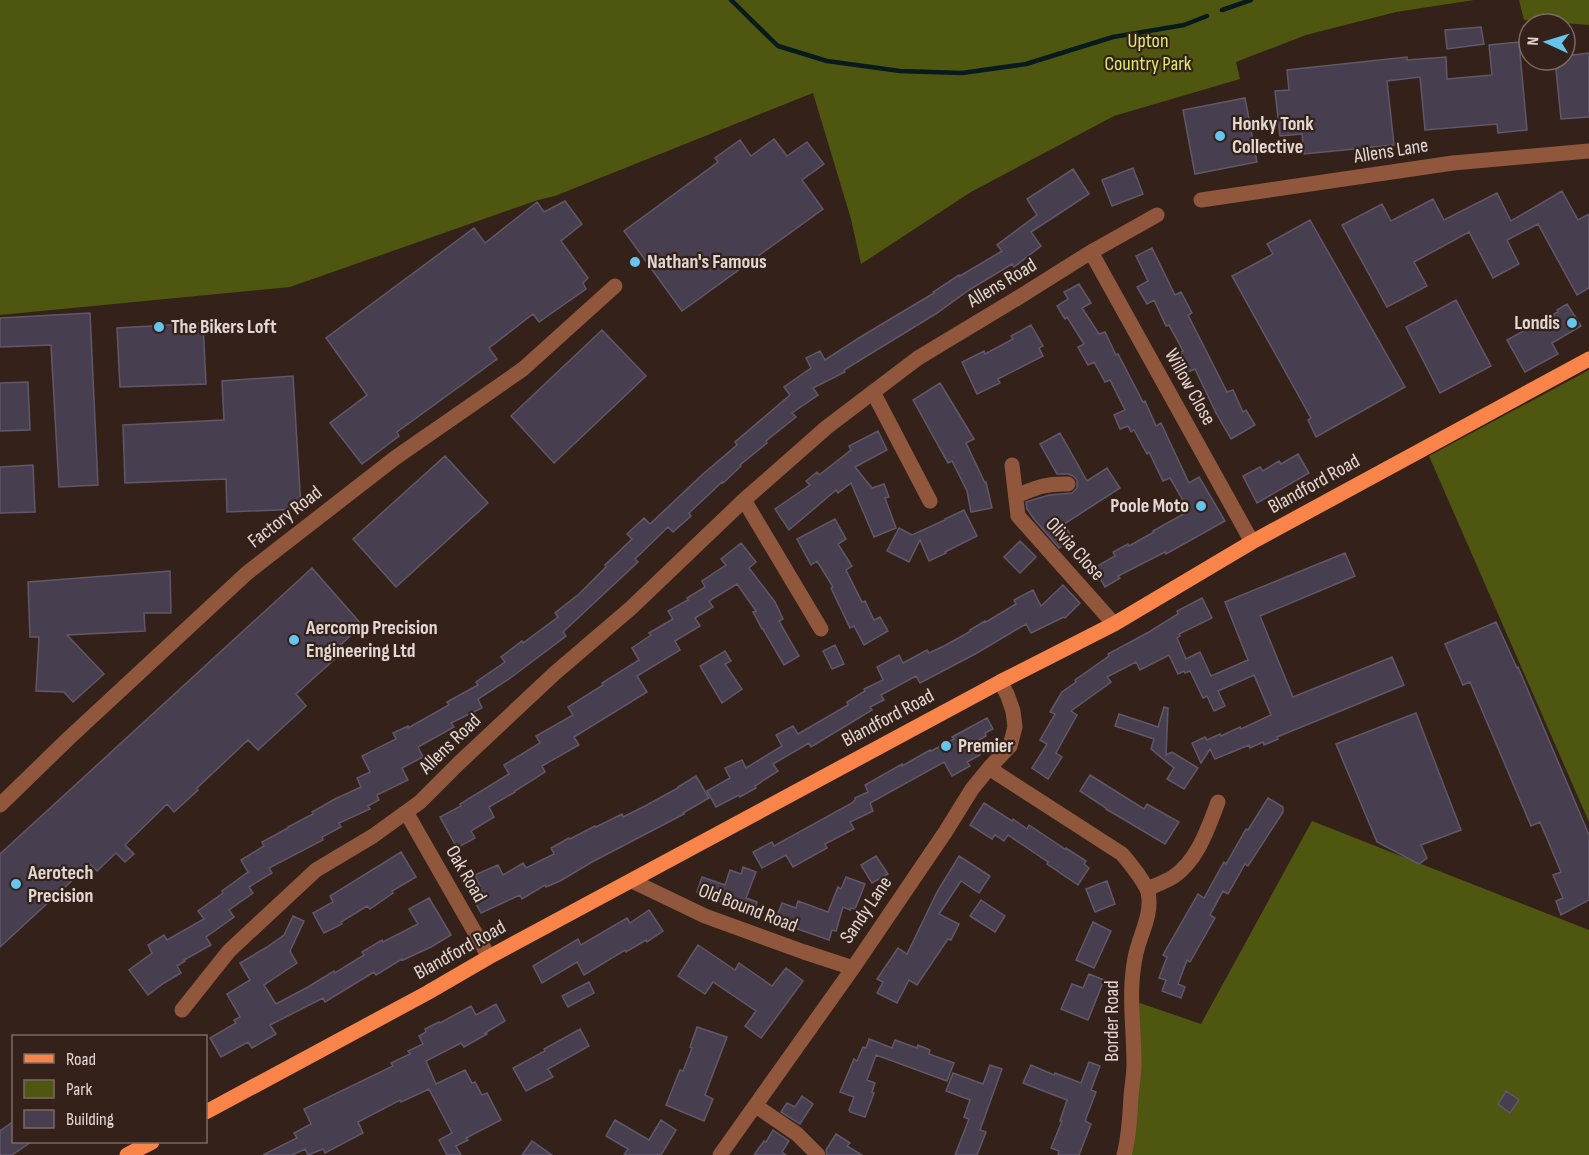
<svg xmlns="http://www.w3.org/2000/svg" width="1589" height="1155" font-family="'Sofia Sans Condensed',sans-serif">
<rect width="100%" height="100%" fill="#34221a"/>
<path fill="#4f560f" d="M0,0h1474l-78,12 -90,23 -70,27 4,17 -126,37 -143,76 -110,72 -10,-45 -38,-126 -258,103 -17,4 -248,87 -290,28z
M1519,0h70v25l-65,-5z
M1589,370v452l-160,-366z
M1312,821l277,109v225h-465l7,-155 70,24z"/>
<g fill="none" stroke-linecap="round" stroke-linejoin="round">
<path stroke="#071a1d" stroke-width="4.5" d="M731,0l47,46 49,15 73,10 62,2 64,-9 87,-27 71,-12 23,-9
M1222,10l29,-10"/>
</g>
<path fill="#473f50" stroke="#605869" stroke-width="1.5" d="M1481,27l3,17 -37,5 -2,-19z
M1519,42l8,88 -29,3 -1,-9 -72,6 -5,-53 -33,4 7,64 -90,9 -2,-20 -22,2 -5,-45 14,-1 -2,-20 120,-13v3l39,-3 1,22 45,-4 -3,-30z
M1589,53v64l-28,2 -6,-59h10v-4z
M1245,98l12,64 -62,12 -12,-64z
M774,139l13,17 20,-14 17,22 -22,16 21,29 -141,102 -58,-80 94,-69 -3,-4 25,-18 11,16z
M1133,168l10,26 -31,12 -10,-26z
M1073,169l16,25 -58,38 10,14 -27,21 -2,-3 -43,26 -32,23 -93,57 1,2 -32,16 5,7 -26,18 4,4 -30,24 1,2 -27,22 1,1 -18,17 -1,-1 -33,31 2,3 -18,16 -5,-5 -33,32 3,3 -75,70 3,4 -57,43 -31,20 4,9 -31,15 3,4 -36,20 5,10 -21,11 6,12 -31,15 2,5 -11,6 2,3 -31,14 2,4 -19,10 1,3 -54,28 3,5 -23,14 4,6 -24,17 5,7 -28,20 5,8 -27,15 1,1 -8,5 4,7 -17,10 -16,12 -19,-25 23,-17 -4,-8 16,-10 3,5 37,-21 -6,-8 25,-18 -1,-2 26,-19 -7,-12 23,-14 -2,-4 26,-14v-1l25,-13 -1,-2 23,-13 26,-12 -4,-9 13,-6 -8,-16 34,-17 -3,-6 15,-7v2l41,-23 -2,-3 31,-17 -2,-3 29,-20 -4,-5 21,-16 1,2 35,-26 -3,-4 24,-19 27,-27 -1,-2 27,-26 -5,-5 17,-16 6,6 53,-50 34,-29 -2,-3 55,-47 -6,-8 27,-19 -5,-10 14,-7 5,9 37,-24 72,-43 -1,-1 26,-17 1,1 42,-25 -5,-6 40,-30 -10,-16z
M1562,191l16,29 11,-6v74l-12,7 -39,-71 -31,16 12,24 -26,14 -24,-46 -55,30 13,24 -40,21 -45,-82 40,-21 9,17 42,-22 11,21 53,-27 14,28z
M565,201l17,23 -21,17 27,37 -5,5 3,6 -47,33 -6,-8 -44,34 8,11 -100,73 2,4 -37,28 -32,-41 37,-28 -41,-57 148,-110 11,15 52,-41 7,10z
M1310,220l95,167 -89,50 -8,-17 3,-2 -79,-142 41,-22 -6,-10z
M1152,248l23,47 6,-3 11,21 -4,2 39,77 6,-2 10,22 3,-2 9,15 -24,14 -15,-26 -21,-44 -9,4 -9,-20 6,-2 -14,-26 -3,1 -12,-26 -7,4 -10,-17 11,-6 -12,-25z
M1079,284l12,19 -9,5 17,26 6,-2 11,23 2,-1 25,48 2,-1 11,25 5,-3 28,60 10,-6 26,44 -59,33 -1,-2 -47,24 2,2 -15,9 -11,-19 21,-12 -2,-4 15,-8 1,2 25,-14 -1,-1 36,-20 -19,-33 -7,3 -14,-29 -2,2 -13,-24 -3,2 -3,-6 -8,3 -6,-14 11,-5 -15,-30 -5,2 -11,-20 -6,3 -10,-18 6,-3 -17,-27 -2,2 -8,-13 11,-7 -4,-7z
M1456,300l35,66 -51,27 -34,-66z
M1567,304l14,22 -29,17 6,11 -33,18 -18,-32 51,-28 -1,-2z
M90,313l8,172 -39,2 -8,-142 -51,2v-29z
M203,323l3,61 -86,3 -3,-59z
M1031,325l12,21 -4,2 4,8 -45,23 2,4 -23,11 -15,-32 22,-11 1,3 28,-15 -2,-3z
M602,330l44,46 -92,87 -43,-47z
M293,376l8,133 -74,3 -1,-33 -101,4 -2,-58 101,-5 -2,-39z
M28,382l2,48 -30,1v-48z
M940,383l34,56 -8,4 19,40 1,-1 6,26 -21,4 -4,-21 -15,-30 -4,2 -35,-63z
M878,431l9,19 -32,17 17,21 12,-4 5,13 -4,1 11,30 -22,9 -23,-54 -13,10 -2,-3 -47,40 -14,-21 35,-24 -4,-4 11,-9 2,3 32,-25 -2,-4z
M1060,433l27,48 20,-13 13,20 -56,36 9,15 -14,9 -25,-29 -7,-10 -1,-7 23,-7 23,-2 5,-5v-8l-4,-4 -5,-2h-11l-17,-30z
M1298,454l11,19 -52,30 -14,-27 17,-9 3,4 16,-10 2,3z
M445,456l43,47 -92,84 -43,-48z
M33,465l2,47 -35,1v-46z
M964,510l13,26 -32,16 1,1 -17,8 -9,-21 -11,22 -22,-11 12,-23 13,7 33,-15v-1z
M835,519l11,20 -8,5 14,22 -6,4 16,32 3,-1 9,19 6,-3 8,14 -24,14 -10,-19 -4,2 -19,-40 2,-1 -16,-26 -6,4 -14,-26z
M1020,541l16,16 -16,16 -16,-16z
M741,543l15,19 -7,6 26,34 8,17 -4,2 20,35 -15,9 -21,-36h-1l-9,-17 3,-1 -19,-27 -28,17 4,6 -18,11 5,8 -25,15 5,9 -43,26 10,16 -73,45 5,8 -37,21 3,6 -30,19v1l-26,15 5,10 -23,14 4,7 -18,10 -17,-31 21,-11 -1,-2 49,-30 -5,-9 36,-22 -4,-7 37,-21 -5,-8 35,-22 -1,-2 37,-23 -7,-12 19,-13 -2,-2 24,-14 -5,-8 20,-11 -1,-2 18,-11 -3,-6 24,-16 -5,-6z
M1345,553l10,23 -95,40 33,81 99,-40 12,28 -127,52 1,2 -14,6 -1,-3 -13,6 -1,-3 -34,14 -5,-10 -9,14 -9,-20 13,-6 2,3 13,-6 1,2 19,-9 1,2 30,-14 -17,-40 -36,16 7,15 -11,5 -7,-15 -4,2 -13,-27 -5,2 -1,-2 -6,3 -9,-19 -29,15 -4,-8 -29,15 4,5 -40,29 6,4 -21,38 6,4 -14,22 -16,-11 15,-24 -7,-4 15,-26 -5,-2 12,-20 14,-10 -1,-2 34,-24 -1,-2 41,-22 29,-18 -1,-3 25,-13 10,20 -33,16 1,2 -3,2 9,21 14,-7 11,24 37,-16 -23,-58z
M312,568l50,57 -30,28 4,5 -40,36 10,12 -48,44 -10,-10 -51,48 1,2 -24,22 -7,-8 -42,41 9,9 -9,8 -9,-9 -19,18 -7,-7 -90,83v-93z
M170,571l1,42h-27l1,18 -78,4 37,39 -31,28 -9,-10 -28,-1 3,-54h-9l-2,-55z
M1063,585l17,18 -15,15 -1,-1 -33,16 -5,-9 -49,29 -57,30 -4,-7 -35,19 3,5 -14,7 2,3 -61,37 -2,-4 -36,21 5,7 -23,15 1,2 -16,9 -1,-2 -23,12 -9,-16 23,-13 -5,-10 17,-8 4,8 36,-22 -6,-11 17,-9 5,8 50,-29 -1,-3 18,-11 -1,-2 19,-9 -6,-13 22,-12 4,8 24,-13 2,3 17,-8 25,-14 -1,-1 15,-9 1,1 30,-18 -2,-4 19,-10 8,16z
M1496,622l21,46 1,-1 71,168v65l-28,15 -5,-14 7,-3 -10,-23 8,-3 -21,-50 -9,4 -61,-144 -7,3 -18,-41z
M835,645l9,19 -12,5 -9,-18z
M725,651l6,10 -6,3 17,25 -20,14 -22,-37z
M1164,707l4,1 -2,47 6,-3 26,16 -14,21 -17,-10 7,-11 -23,-19 3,-10 -39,-13 4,-12 39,13z
M1416,713l45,117 -40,15 6,13 -8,6 -42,-22 -41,-98z
M987,718l6,11 -8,4 1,3 -12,7 6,12 -13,7 3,4 -18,10 -8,-14 -74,41 3,8 -23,11 4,7 -29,15 2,4 -34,19 -7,-12 -24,13 -9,-16 19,-10 2,4 78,-43 3,-3v-2l13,-6 -3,-7 37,-21v2l28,-16 1,1 23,-12 -2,-2z
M1090,775l54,34 3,-5 32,18 -14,22 -59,-35v-1l-26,-17z
M696,776l13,22 -26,15 1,1 -92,48 -32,19 -14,6 -1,-2 -23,14 -2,-4 -39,18 -9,-17 10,-5 -7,-16 23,-10 5,10 20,-12 3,5 28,-14 -3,-6 18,-10 1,1 25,-13 1,1 26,-13 1,3 22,-11 33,-18v-1z
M1268,798l15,9v5l-35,54 -3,-2 -17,30 -5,-3 -13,24 5,3 -25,44 -3,-2 -9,24 7,3 -4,11 -19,-7 4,-11 -7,-2 8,-21 -4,-2 35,-61 6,4 20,-36 2,2 20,-35 2,1z
M984,803l28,18 1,-2 14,10 2,-4 36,24 1,-1 20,13 -2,3 5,4 -11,17 -31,-21 1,-2 -40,-27 -4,6 -9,-6 -3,4 -22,-14z
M401,852l15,25 -24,14 1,2 -23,16 -3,-3 -26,16 1,2 -18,9 -11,-20 20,-11 -3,-6z
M876,856l12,18 -16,9 -11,-18z
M959,856l31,20 -11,17 -18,-12 -22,33 20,10 -8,16 -3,-1 -31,46 -8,-5 -12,23 -20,-10 6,-11 -6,-3 21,-31 9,6 30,-62z
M743,867l13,5 -10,26 11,4 -4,13 -56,-23 5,-15 23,8 5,-15 11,4z
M846,877l19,7 -10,25 -4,-1 -1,2 -7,-3 -7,24 -4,-1 -3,10 -54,-19 7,-18 14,5 2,-7 30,11 10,-25 3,2z
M1107,881l8,23 -20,8 -9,-23z
M429,898l22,37 -20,12 -28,13 -1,-1 -26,16 -2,-3 -49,30 -2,-4 -53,27 6,9 -24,14 -4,-6 -27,15 -11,-19 26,-15 -2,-3 6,-3 -13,-23 23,-14 -10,-17 27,-16 17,-12 9,-19 11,5 -14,30 7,12 -33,22 12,19 32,-17 26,-16 1,2 29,-18 -2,-3 20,-12 1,2 35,-18 -9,-15z
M981,900l24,16 -10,16 -25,-16z
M649,910l14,21 -16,11 -1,-2 -20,12 -1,-2 -41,25 -7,-13 -35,21 -9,-17 45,-27 3,6 46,-27 3,5z
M1093,922l18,9 -17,37 -18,-8z
M698,945l37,25 4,-7 33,23 14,-18 17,13 -42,57 -16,-12 11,-15 -43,-29 -8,12 -27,-18z
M1089,974l15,6 -16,40 -27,-11 11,-25 11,4z
M589,982l5,11 -26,14 -6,-11z
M496,1004l9,17 -20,12 2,1 -23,13 -3,-4 -35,18 10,23 29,-14 7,13 3,-1 7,13 5,-2 14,27 -35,18 2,2 -12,6 5,9h-14l-8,-15 13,-7 -23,-44 -28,13 -1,-2 -42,22 5,11 -38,20 -2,-4 -15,6 -3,-6 -13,6h-29l34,-17 -3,-5 17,-9 -7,-15 89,-43 -2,-3 19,-9 -2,-3 15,-7 -4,-8 7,-4 -1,-3 14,-7 1,1 31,-17 5,9z
M697,1027l30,10 -22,58 8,4 -9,22 -38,-16 14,-35 3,1 9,-23 -2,-1z
M580,1029l9,17 -41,23 5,8 -27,14 -13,-23 32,-17 -1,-2z
M869,1039l23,9 3,-8 22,8 1,-3 12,5 -1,4 25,9 -7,18 -71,-26 -9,25 8,3 -3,9 2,1 -9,24 -15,-5 -1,-2 5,-13 -14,-5 14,-33 3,2 6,-14 3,1z
M1089,1062l11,4 -9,24 5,2 -11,29 6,3 -12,31h-21l1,-4 -8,-3 11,-27h-2l7,-21 -44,-17 8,-18 23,10 1,-2 26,10z
M990,1065l12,4 -22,61 6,2 -9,23h-22l14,-36 -5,-2 6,-17 -24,-9 7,-18 30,11z
M1506,1091l13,9 -9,13 -12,-9z
M802,1096l11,8 -13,20 -19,-12 6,-9 8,4z
M615,1120l34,20 12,-20 15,10 -15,25h-37l4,-6 -22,-13z
M14,1121v21h17l-19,13h-12v-24z
M773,1130l16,11 -7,11 4,3h-32l10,-14 2,1z
M836,1134l14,9 -3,3 15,9h-35l-1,-5z
M532,1141l20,14h-30z"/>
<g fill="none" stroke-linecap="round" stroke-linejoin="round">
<path stroke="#90573d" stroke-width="15" d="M1201,200l252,-37 136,-12
M1091,252l161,290
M873,392l57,109
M1012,465l6,51 96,108
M1016,496c20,-8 30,-13 52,-12
M744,500l77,129
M990,767l8,7 124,80c7,8 23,28 26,38 5,24 -9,43 -13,66 -7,36 -1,70 -1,106 0,10 -2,21 -3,32 -1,20 -2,40 -7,59
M0,805l69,-67 178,-165 148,-115 128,-89 92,-83
M406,812l83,145
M632,881l73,35 99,36 49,16
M1147,889c9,-4 18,-7 26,-12 25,-17 35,-49 45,-75
M182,1010l47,-59 87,-81 57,-34 47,-34 39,-39 96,-90 76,-65 113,-108 83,-73 91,-69 98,-59 75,-47 66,-37
M756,1106l41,28 21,21
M720,1155l133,-187 93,-137 26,-42 18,-22 20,-21 5,-19 -2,-16 -6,-17 -7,-12"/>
<path stroke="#f9844a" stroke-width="15" d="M206,1112l221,-119 62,-36 511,-275 114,-58 138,-82 337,-183
M127,1155l25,-13"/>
</g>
<g fill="#65c5ee" stroke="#34221a" stroke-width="2">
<circle cx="1220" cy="136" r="6"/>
<circle cx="635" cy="262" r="6"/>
<circle cx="1572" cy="323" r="6"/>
<circle cx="159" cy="327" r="6"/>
<circle cx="1201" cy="506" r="6"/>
<circle cx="294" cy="640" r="6"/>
<circle cx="946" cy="746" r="6"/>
<circle cx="16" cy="884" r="6"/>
</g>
<g text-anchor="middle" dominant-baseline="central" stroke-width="4.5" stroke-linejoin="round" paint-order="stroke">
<g font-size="20" fill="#dced66" stroke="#34221a">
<text x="1148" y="41">Upton<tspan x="1148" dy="23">Country Park</tspan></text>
</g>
<g font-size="20" font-weight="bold" fill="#e3d7d2" stroke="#34221a" text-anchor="start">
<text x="1232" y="124">Honky Tonk<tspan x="1232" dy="23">Collective</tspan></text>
<text x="647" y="262">Nathan's Famous</text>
<text x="1560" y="323" text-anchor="end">Londis</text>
<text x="171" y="327">The Bikers Loft</text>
<text x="1189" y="506" text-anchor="end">Poole Moto</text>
<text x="306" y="628">Aercomp Precision<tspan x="306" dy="23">Engineering Ltd</tspan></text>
<text x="958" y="746">Premier</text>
<text x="28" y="873">Aerotech<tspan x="28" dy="23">Precision</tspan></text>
</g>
<g font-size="20" fill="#e3d7d2" stroke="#34221a">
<text transform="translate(1391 151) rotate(-9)">Allens Lane</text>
<text transform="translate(1002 283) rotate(-31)">Allens Road</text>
<text transform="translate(1190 387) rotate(61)">Willow Close</text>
<text transform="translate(1314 484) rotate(-29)">Blandford Road</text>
<text transform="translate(285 517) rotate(-38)">Factory Road</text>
<text transform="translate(1075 549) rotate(48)">Olivia Close</text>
<text transform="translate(888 718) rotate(-28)">Blandford Road</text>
<text transform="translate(450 744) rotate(-44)">Allens Road</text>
<text transform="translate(466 874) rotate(60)">Oak Road</text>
<text transform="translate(748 908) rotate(21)">Old Bound Road</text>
<text transform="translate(866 910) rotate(-56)">Sandy Lane</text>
<text transform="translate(460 950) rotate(-29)">Blandford Road</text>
<text transform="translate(1112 1021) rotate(-90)">Border Road</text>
</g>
</g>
<rect x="12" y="1035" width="195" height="108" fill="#34221a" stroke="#7a6a64" stroke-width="1.5"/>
<rect x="24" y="1054" width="30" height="9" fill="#f9844a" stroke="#7a6a64" stroke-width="1.5"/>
<text x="66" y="1065" font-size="18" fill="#e3d7d2">Road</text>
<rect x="24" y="1080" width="30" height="18" fill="#4f560f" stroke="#7a6a64" stroke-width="1.5"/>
<text x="66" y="1095" font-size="18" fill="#e3d7d2">Park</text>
<rect x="24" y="1110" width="30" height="18" fill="#473f50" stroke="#7a6a64" stroke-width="1.5"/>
<text x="66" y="1125" font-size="18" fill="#e3d7d2">Building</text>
<g transform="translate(1547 42) rotate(274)"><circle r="28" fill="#34221a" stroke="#7a6a64" stroke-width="1.5"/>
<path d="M0-4.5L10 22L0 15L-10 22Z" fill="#65c5ee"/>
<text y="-9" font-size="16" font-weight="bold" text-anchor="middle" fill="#e3d7d2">N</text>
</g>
</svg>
